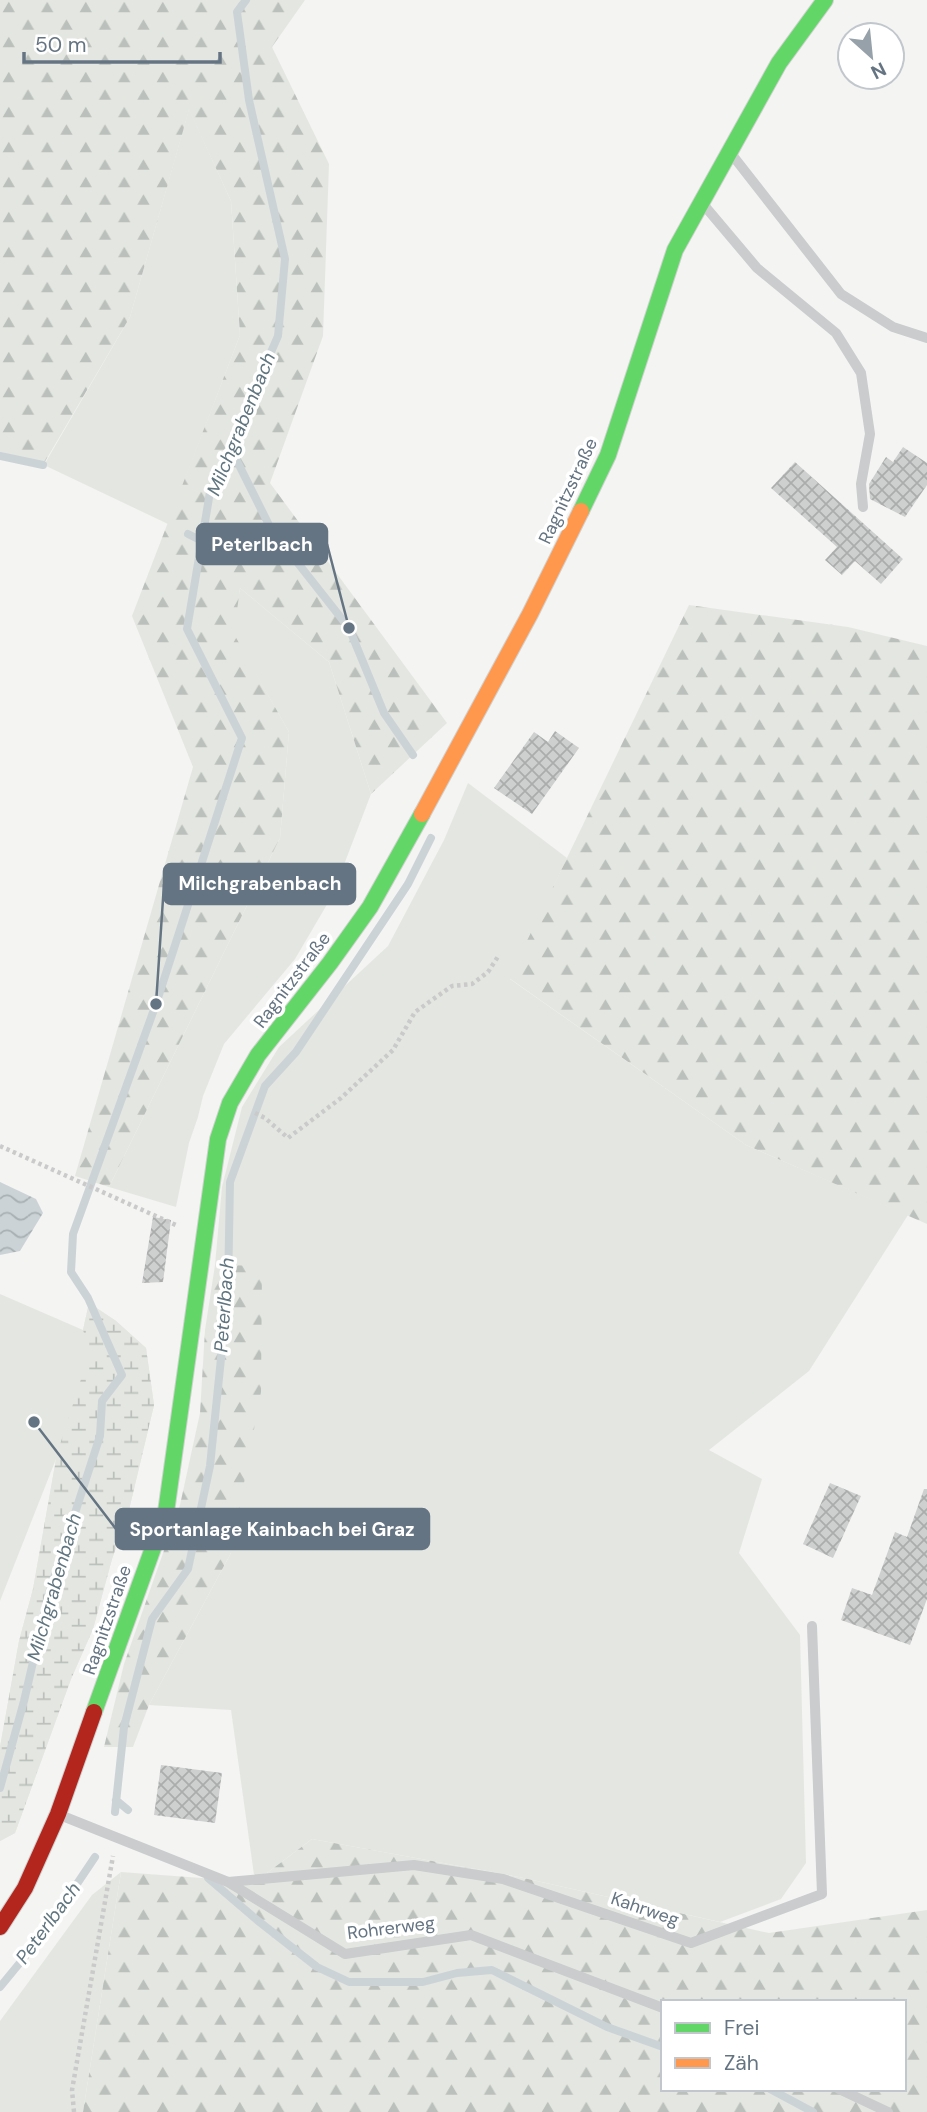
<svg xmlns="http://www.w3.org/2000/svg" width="927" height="2112" font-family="'DM Sans',sans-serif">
<defs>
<pattern id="forest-firs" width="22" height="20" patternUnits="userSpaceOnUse" patternTransform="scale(1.75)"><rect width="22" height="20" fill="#e4e7e1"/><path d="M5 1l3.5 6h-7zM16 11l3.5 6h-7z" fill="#bcc0bc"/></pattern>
<pattern id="wetland-marsh" width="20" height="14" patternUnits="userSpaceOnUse" patternTransform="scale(1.75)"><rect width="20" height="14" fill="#e4e7e1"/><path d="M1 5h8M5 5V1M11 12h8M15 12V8" fill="none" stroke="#bcc0bc"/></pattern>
<pattern id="water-waves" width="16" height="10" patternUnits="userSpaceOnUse" patternTransform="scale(1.75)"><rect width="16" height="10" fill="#ccd3d6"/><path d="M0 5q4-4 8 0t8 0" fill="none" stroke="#a9b0b3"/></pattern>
<pattern id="building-cross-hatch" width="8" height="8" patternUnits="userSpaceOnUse" patternTransform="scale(1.75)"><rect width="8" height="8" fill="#cecfcf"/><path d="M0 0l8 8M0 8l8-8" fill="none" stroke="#abadad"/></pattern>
</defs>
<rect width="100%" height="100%" fill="#f4f4f3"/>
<path fill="#e4e7e1" d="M189,109l42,92 9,134 -72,189 -124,-59 86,-148z
M240,588l89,74 42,132 -39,102 -37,63 -71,85 -21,52 -5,21 -9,26 -13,64 -67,-20 171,-349 9,-106 -56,-98z
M468,783l99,75 -57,121 236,166 162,70 -99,156 -100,79 53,29 -23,74 61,82 6,228 -25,36 -61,23 -201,-45 -207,-38 -57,43 -24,-172 -82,-5 82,-152 -16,-288 7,-78 20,-80 37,-60 109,-101 56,-106z
M0,1294l83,36 6,-27 27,18 30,27 8,57 -26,109 -16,45 -19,70 -22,50 -56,154 -15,8v-94l19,-106 14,-52 23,-130 -56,142z
M121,1872l-38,240h-83v-91l92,-126z"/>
<path fill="url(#forest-firs)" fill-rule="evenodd" d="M0,0h305l-33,47 57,117 -6,172 -53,147 177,240 -76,71 -42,-132 -89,-74 -6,46 55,98 -9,106 -171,349 -34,-11 118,-409 -61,-151 108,-281 -9,-134 -42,-91 -59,207 -87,148 -43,-9z
M689,605l159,22 79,19v578l-181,-79 -237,-167z
M215,1265l47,1 -1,126 -30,161 -82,152 -16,42h-29l20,-83 56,-159 20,-92 5,-83z
M312,1839l207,38 250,56 158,-23v202h-844l38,-240 134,10zM663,2002h241v87h-241z"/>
<path fill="url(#wetland-marsh)" d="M89,1303l27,18 30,27 8,57 -26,109 -16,45 -19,70 -22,50 -56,154 -15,8v-94l19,-106 14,-52 24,-135 33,-103 -7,-21z"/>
<path fill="url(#water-waves)" d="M0,1182l36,17 7,14 -23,38 -20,4z"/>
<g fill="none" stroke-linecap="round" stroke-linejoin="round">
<path stroke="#ccd3d6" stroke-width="8" d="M230,447l41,82 78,99 35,85 29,42
M0,456l43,9
M188,534l14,7
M0,1788l24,-87 25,-108 51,-157 2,-35 20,-26 -34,-77 -17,-26 2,-38 83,-230 86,-266 -55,-109 23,-137 68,-156 7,-77 -36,-159 -12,-88 9,-12
M116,1800l12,10
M115,1812l9,-85 28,-108 36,-50 22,-103 18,-176 2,-108 35,-96 31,-34 112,-168 23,-46
M208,1878l49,42 60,47 32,15h74l34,-9 35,-3 115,57 56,20
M0,1987l42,-51 53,-79
M770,2089l43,23"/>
</g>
<path fill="url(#building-cross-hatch)" d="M903,447l24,16v22l-22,32 -35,-18 -1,-15 17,-27 7,5z
M795,462l108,97 -22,25 -26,-23 -13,14 -17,-15 12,-13 -66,-59z
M555,731l24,17 -47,66 -38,-26 40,-56 14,10z
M153,1217l18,3 -8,62 -21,1z
M830,1483l31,13 -28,62 -30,-14z
M924,1489h3v110l-17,46 -69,-25 11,-32 20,7 23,-63 12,5z
M161,1765l61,8 -7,50 -61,-8z"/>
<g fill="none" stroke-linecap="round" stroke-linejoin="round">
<g stroke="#d0d1d1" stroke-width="18">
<path id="fast" d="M581,511l27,-56 67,-205 104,-187 46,-63
M94,1712l72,-200 52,-373 12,-36 28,-48 72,-92 40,-56 52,-93"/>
</g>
<g stroke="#d0d1d1" stroke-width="18">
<path id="slow" d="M422,814l108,-200 51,-103"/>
</g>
<g stroke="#d0d1d1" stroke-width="18">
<path id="jam" d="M0,1927l25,-39 33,-74 36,-102"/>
</g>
<path stroke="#c9cac9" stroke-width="4.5" stroke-dasharray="3.5 3.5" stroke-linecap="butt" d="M255,1113l10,5 23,20 53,-40 52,-48 22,-38 37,-26 20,-2 16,-12 11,-17
M0,1146l178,80
M74,2112l-2,-22 41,-234"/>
<path stroke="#cacccd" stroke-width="10" d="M733,156l108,138 52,33 34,11
M703,204l54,64 79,65 25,40 9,61 -9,50 2,23
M60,1815l168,67 117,72 126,-19 192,73
M228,1882l186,-17 89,14 188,64 131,-49 -10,-268
M839,2089l49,23"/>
<use href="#fast" stroke="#63d668" stroke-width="16"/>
<use href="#slow" stroke="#ff974d" stroke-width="16"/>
<use href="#jam" stroke="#b3261e" stroke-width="16"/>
</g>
<g text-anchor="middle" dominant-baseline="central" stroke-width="7" stroke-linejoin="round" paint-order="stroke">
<g font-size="18" fill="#657482" stroke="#fff">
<text transform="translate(568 491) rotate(-65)">Ragnitzstraße</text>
<text transform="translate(292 980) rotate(-53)">Ragnitzstraße</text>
<text transform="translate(107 1620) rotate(-71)">Ragnitzstraße</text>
<text transform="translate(645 1909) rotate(19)">Kahrweg</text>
<text transform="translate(391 1928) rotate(-7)">Rohrerweg</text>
</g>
<g font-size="19" font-style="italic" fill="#60757f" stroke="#fff">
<text transform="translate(241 424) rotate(-68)">Milchgrabenbach</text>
<text transform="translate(224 1305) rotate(-86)">Peterlbach</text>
<text transform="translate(54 1587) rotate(-74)">Milchgrabenbach</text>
<text transform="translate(48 1923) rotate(-54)">Peterlbach</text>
</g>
</g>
<path fill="none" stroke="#657482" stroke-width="2.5" d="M349 628L327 544M156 1004L164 884M34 1422L116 1529"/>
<g fill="#657482" stroke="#fff" stroke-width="2.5">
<circle cx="349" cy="628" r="7"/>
<circle cx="156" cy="1004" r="7"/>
<circle cx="34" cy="1422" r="7"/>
</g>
<g fill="#657482" stroke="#657482" stroke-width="2.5">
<rect x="197" y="524" width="130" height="40" rx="7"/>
<rect x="164" y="864" width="191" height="40" rx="7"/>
<rect x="116" y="1509" width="313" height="40" rx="7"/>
</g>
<g font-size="19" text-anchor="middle" font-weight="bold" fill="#fff">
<text x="262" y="551">Peterlbach</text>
<text x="260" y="890">Milchgrabenbach</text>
<text x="272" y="1536">Sportanlage Kainbach bei Graz</text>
</g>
<rect x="661" y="2000" width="245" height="91" fill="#ffffff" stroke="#c1c7cd" stroke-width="2"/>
<rect x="675" y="2023" width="35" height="10" fill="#63d668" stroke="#c1c7cd" stroke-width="2"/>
<text x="724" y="2035" font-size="21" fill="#657482">Frei</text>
<rect x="675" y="2058" width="35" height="10" fill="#ff974d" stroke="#c1c7cd" stroke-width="2"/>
<text x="724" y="2070" font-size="21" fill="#657482">Zäh</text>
<g transform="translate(871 56) rotate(153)"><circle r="33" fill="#ffffff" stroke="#c1c7cd" stroke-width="2"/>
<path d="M0-5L12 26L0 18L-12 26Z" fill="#97a1aa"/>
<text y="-10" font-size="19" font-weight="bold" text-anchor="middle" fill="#657482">N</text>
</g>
<path d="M24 52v10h196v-10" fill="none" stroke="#657482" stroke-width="3.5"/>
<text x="35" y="52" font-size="21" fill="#657482" stroke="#ffffff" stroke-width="5" paint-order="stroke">50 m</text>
</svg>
